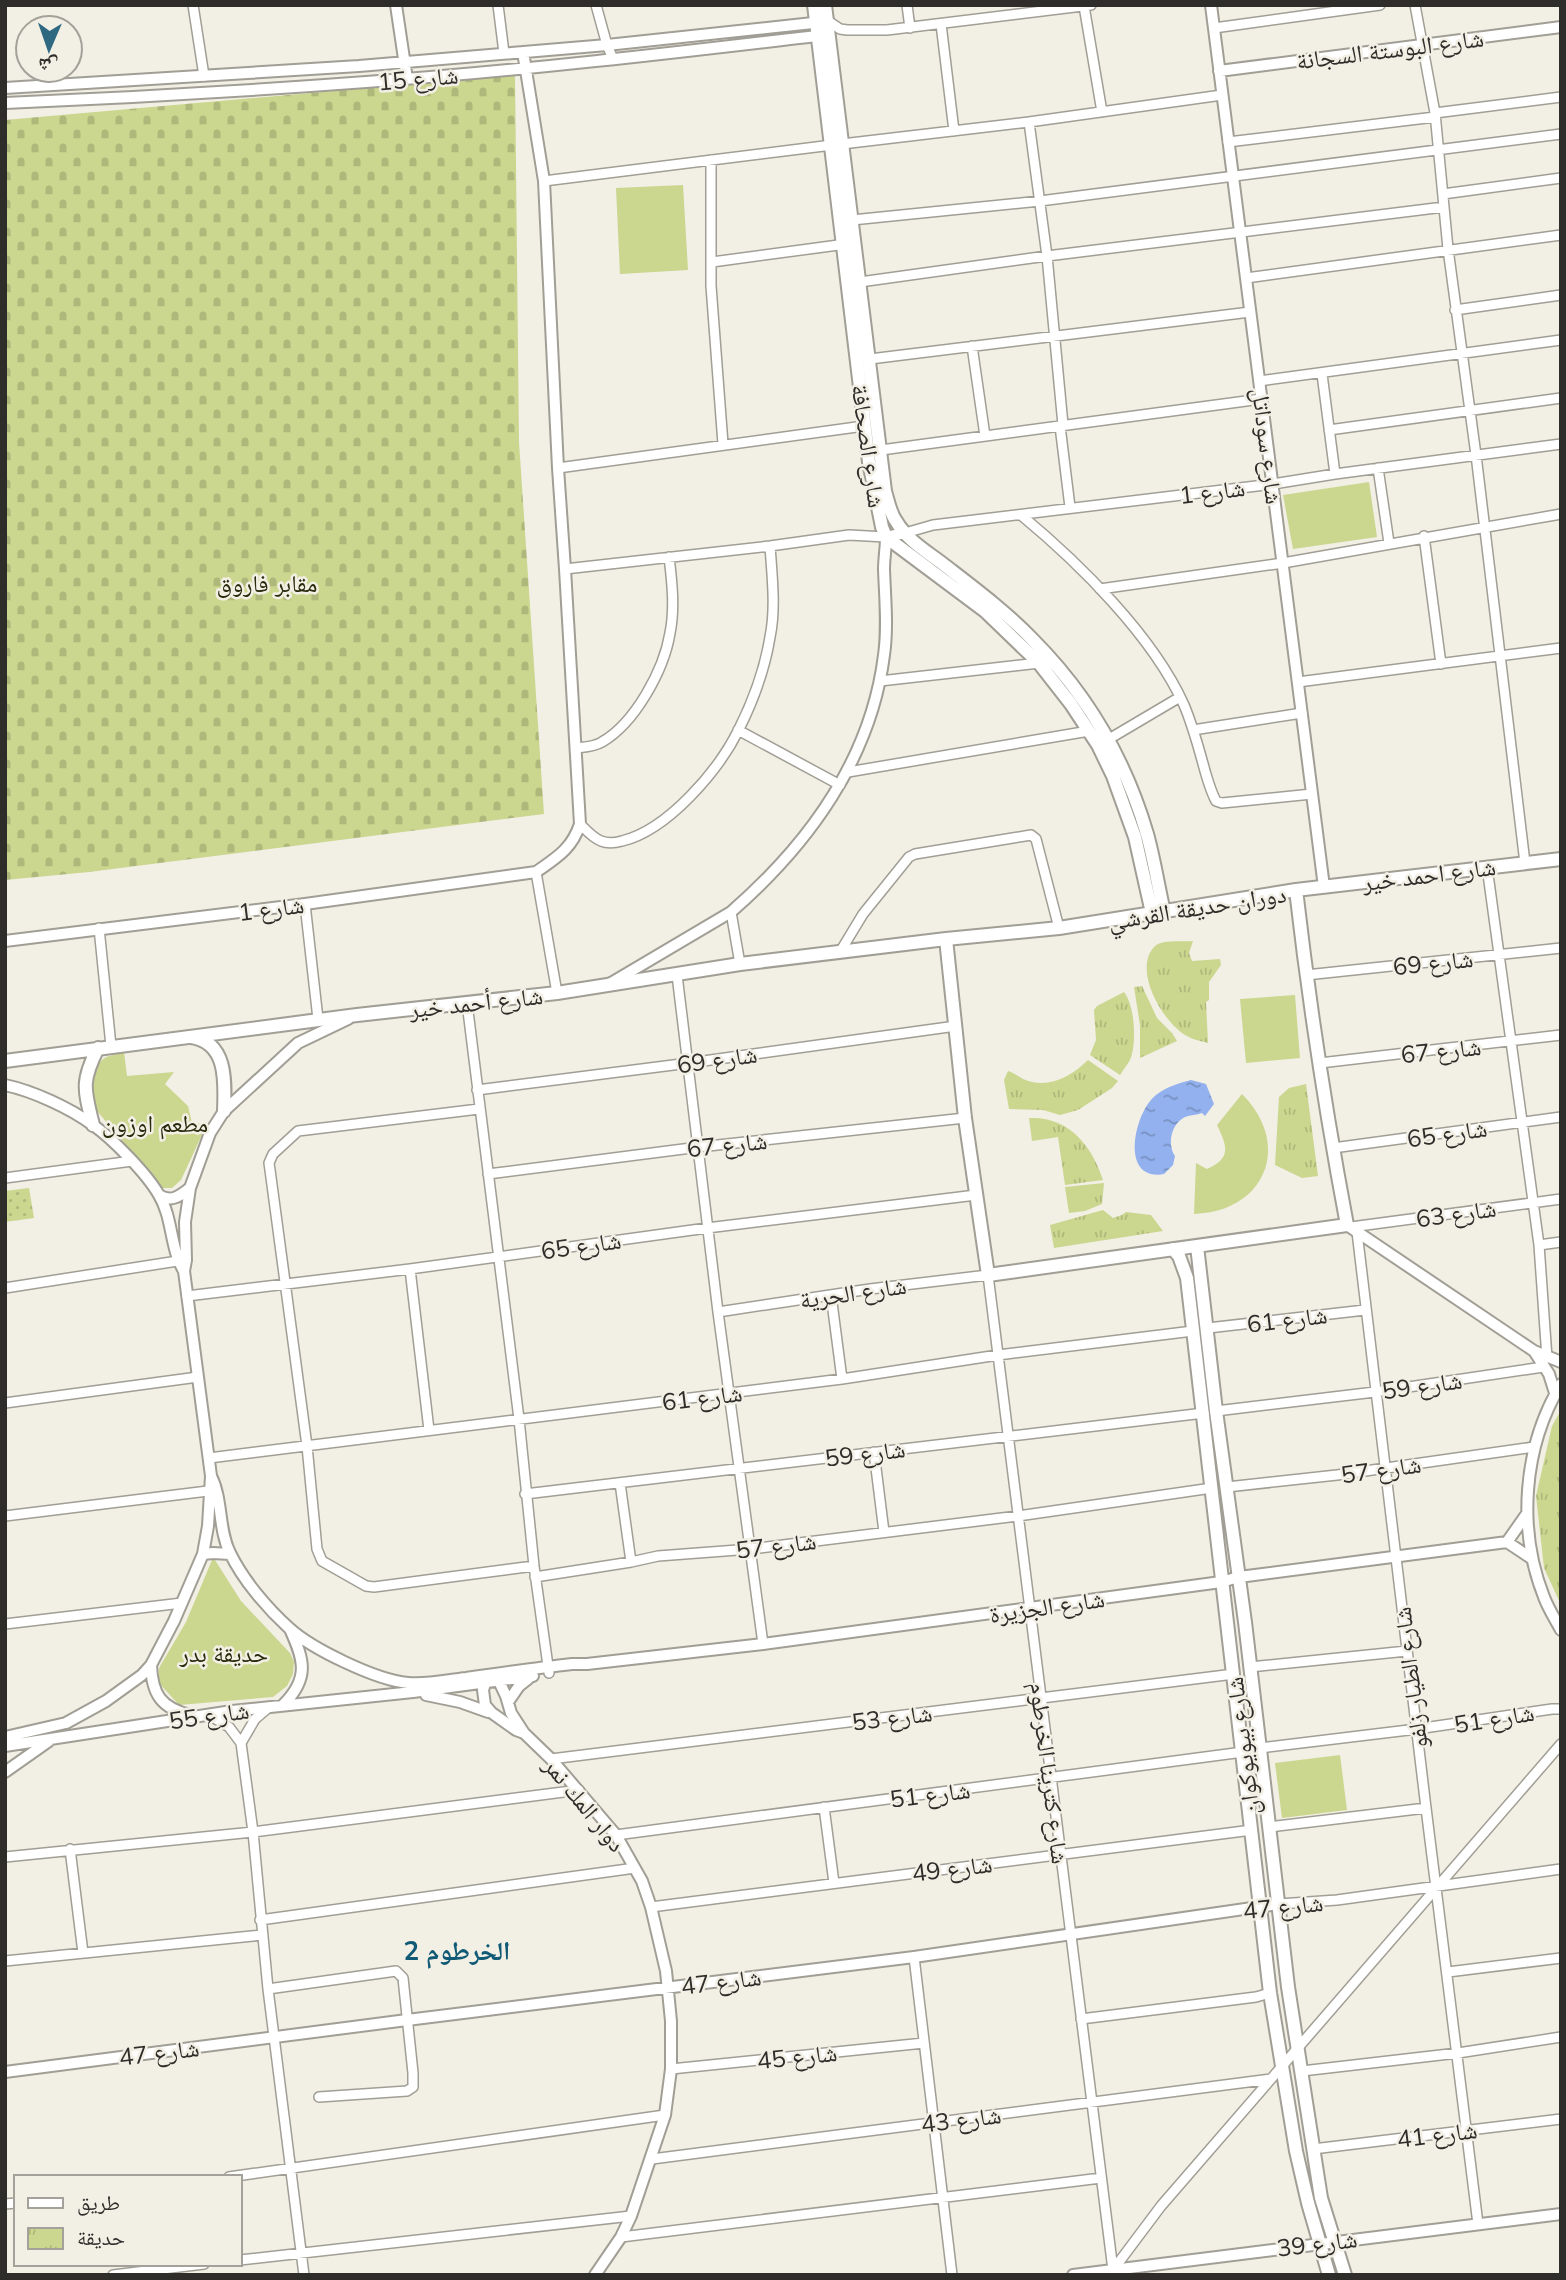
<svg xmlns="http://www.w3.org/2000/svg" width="1566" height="2280" font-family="Mulish,'Noto Naskh Arabic',sans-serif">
<defs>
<pattern id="grass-dots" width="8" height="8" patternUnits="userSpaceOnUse" patternTransform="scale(1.75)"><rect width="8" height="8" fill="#cbd68e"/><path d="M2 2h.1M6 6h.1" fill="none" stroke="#afb87b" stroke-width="1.8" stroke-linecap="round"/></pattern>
<pattern id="cemetery-stones" width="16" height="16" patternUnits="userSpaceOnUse" patternTransform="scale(1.75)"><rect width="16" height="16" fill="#cbd68e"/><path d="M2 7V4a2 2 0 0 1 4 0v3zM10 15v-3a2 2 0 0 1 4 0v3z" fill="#afb87b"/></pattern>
<pattern id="park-tufts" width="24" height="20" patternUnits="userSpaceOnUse" patternTransform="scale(1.75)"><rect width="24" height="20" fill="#cbd68e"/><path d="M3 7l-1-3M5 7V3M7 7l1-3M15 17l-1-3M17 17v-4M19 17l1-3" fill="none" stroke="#afb87b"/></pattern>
<pattern id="water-ripples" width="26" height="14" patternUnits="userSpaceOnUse" patternTransform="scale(1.75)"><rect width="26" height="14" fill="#92b1ee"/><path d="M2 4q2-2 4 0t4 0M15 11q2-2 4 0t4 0" fill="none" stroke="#7890c1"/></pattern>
</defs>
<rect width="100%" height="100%" fill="#f2efe5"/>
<path fill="url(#grass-dots)" d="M29,1188l5,30 -29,4v-31z"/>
<path fill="url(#cemetery-stones)" d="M515,75l4,367 25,372 -455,58 -84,8v-760z"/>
<path fill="url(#park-tufts)" d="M1193,941l-4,12 3,8 28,-2 1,6 -12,17v18l-3,2 2,41c-6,-2 -15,-3 -21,-7 -23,-12 -56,-66 -32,-90 7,-7 29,-4 38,-5z
M1142,986l15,32 15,15 5,8 -37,17v-33l-6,-38z
M1124,992c11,14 13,52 6,68 -3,5 -7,10 -10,15l-30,-20 6,-15 -2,-30 3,-4z
M1088,1060l30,21 -6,7 -34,22 -18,5 -17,-5 -34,-1 -5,-29 4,-9c6,2 10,5 15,8 24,11 48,-2 65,-19z
M1306,1084l12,92 -16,2 -27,-13 4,-68 10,-9z
M1029,1118c40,-2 63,28 74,62l-38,5 -7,-48 -26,4z
M1104,1183l-2,21 -17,7 -16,2 -4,-26z
M1103,1210l10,8 9,-3 4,-3 25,3 12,16 -109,17 -4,-23z
M1561,1410v195l-17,-37 -8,-72 16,-70z"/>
<path fill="#cbd68e" d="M683,185l5,85 -68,4 -4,-86z
M1369,482l8,55 -84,12 -10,-54z
M1295,995l5,63 -54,5 -6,-64z
M124,1052l3,24 47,-4 -9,12 23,22 4,17 15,1 -26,56 -9,8h-10l-70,-83 -3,-22 4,-16 13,-10z
M1242,1094c51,51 23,118 -48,120l2,-51 11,6c25,-11 20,-23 10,-44z
M212,1560h3l26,41 49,52 4,9 -1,12 -6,12 -14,11 -94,8 -21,-23 1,-14 27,-46z
M1340,1755l7,55 -65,8 -7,-55z"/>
<path fill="url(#water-ripples)" d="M1191,1080l15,4 8,20 -9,12 -3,-3c-5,2 -12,2 -17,4 -14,7 -18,27 -10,39l-2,9 -9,9c-45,8 -30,-62 -8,-79 10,-8 23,-12 35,-15z"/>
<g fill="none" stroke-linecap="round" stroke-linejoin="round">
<g stroke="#a19e95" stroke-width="12">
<path id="minor" d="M193,5l11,71
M498,5l6,48
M596,5l11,40 6,14
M907,5l3,23
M1415,5l20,108 13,136 28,206 49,408
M1084,6l18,106
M828,21l12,8 7,1h40l204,-25
M941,24l13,107
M1214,28l166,-23
M1435,113l126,-16
M1029,122l18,134 16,169
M1228,142l207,-25
M842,144l187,-22 193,-27
M711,160v126l12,158
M544,181l288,-36
M1443,194l118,-16
M852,220l188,-19 521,-67
M712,262l134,-18
M1246,278l315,-43
M860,282l187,-26 397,-49
M1455,310l106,-15
M972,346l13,90
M870,359l380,-47
M1322,374l13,100
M1259,381l302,-41
M1060,426l10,81
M1329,430l232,-32
M881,450l380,-51
M558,468l306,-42
M1378,468l11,75
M1021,515c58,48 132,121 163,190 9,21 15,44 21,66 3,10 6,21 11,30l6,2 90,-9
M905,533l28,-8 340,-41 62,-10 226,-30
M1424,536l17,128
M565,569l205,-23 79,-11 37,2
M1100,589l183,-26 278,-49
M880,681l159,-18
M1298,682l263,-34
M738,730l102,55
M1193,730l109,-17
M1109,739l71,-42
M576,748c9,-1 18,-1 26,-6 33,-19 62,-72 68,-109 5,-24 2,-52 -1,-76
M848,772l241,-41
M580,824c6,6 13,14 21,17 7,3 14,2 21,0 46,-11 97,-71 117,-112 14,-28 26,-61 31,-92 6,-29 2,-61 0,-91
M1487,867l52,378 8,113
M536,872l21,121
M305,904l13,115
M731,912l9,52
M99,928l12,118
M840,952l23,-38 46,-57 6,-3 116,-19 5,4 23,89
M677,975l41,337 45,332
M1306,975l255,-27
M467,1003l52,416 15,147 15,107
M1320,1063l241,-28
M477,1090l212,-27 267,-37
M479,1109l-181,22 -25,23 -4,9 1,7 37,276 10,103 5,12 44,25 8,1 160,-21
M1333,1148l228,-31
M488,1174l211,-27 266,-29
M5,1178l127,-17
M1351,1227l210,-28
M1357,1232l69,576 52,416
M1539,1245l22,-3
M410,1269l19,161
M5,1288l179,-28
M831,1295l11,84
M187,1296l223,-27 297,-41 269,-33
M718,1312l152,-23 118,-14 125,995
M1208,1328l157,-18
M5,1403l193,-26
M1216,1411l159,-19 168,-25
M874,1452l10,80
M209,1458l633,-79 156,-24 195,-24
M620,1483l11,79
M1227,1487l110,-12 197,-28
M525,1494l679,-81
M5,1516l211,-26
M535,1577l96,-15 27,-6 93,-7 267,-33 194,-28
M5,1624l177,-21
M1250,1667l157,-16
M209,1715l20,12 12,16 12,89 15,157 36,286
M241,1743l14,-24 14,-12
M1260,1748l157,-19 135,-20h9
M551,1759l683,-85
M824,1807l10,76
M1269,1827l157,-19
M616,1835l627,-83
M70,1849l13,104
M5,1857l248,-25 326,-42
M1279,1904l58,-4 224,-31
M651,1907l601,-77
M260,1920l375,-52
M914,1957l38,318
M5,1961l257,-26
M1448,1972l113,-14
M268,1989l128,-18 7,7 10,95v14l-6,4 -88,6
M1081,2019l175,-22 14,-4
M671,2069l253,-26
M1302,2071l156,-18 103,-16
M1313,2149l248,-30
M652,2159l619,-80
M229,2177l436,-62
M5,2204l11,-1
M621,2237l480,-59
M240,2260l391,-44
M1113,2270l48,-64 400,-462
M113,2275l91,-11"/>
</g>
<g stroke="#a19e95" stroke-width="14">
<path id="tertiary" d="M396,5l11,74
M1211,5l113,882
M1219,71l342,-44
M5,88l354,-22 248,-21 215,-23
M5,103c121,-5 241,-12 361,-21 153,-11 306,-29 459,-47
M5,941l300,-37 231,-32c20,-14 36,-23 44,-48l-15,-255 -7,-101 -14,-287 -21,-129
M611,983l120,-71c77,-67 140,-153 153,-257 4,-28 1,-57 0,-86 0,-10 2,-21 2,-32l19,-4
M5,1085c28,6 65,23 88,40 20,14 54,49 66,70 14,23 11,54 25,76
M159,1195c12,8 21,1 31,-7
M1347,1225l187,126 27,11
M1534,1351l15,23 6,19
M1561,1384c-38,63 -44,145 -17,213 4,11 11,22 17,33
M211,1476c12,24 7,53 19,77 13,27 37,55 59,75 23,21 87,52 119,55 19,2 39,-3 58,-5 35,-5 70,-10 106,-14h15l176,-20 458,-62 18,-5 268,-35 24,16
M1507,1542l19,-27
M203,1554l10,-1 17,1
M151,1665c1,29 10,43 39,50
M488,1675l-5,15 2,15 7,8 24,17 8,3 27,26 65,76 26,46 9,26 15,64 5,50v48l-6,46 -34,101 -10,21 -26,38
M497,1677l9,19 5,17 13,20
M426,1695l34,7 28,10
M508,1702l11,-16 10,-8
M283,1705c27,-27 21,-45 7,-76
M5,1737l61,-14 40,-22 36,-26 9,-10 23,-44 29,-67 5,-28 3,-50 -27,-205 2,-11 -1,-38 5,-34 20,-55 14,-22 74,-68 50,-24
M5,1746l227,-35 181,-19 120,-16
M5,1772l44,-31
M5,2072l402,-52 507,-63 365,-53
M1073,2275l488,-61"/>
</g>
<g stroke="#a19e95" stroke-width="16">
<path id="secondary" d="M814,5l55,457 13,65 4,10 99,74 54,52 32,41 27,41 15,31 22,61 17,76
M825,5l60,486c3,10 5,22 11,30 11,19 30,30 47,43 31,24 62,47 89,75 55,55 93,120 115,195 7,25 11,52 17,78
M1296,890c13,112 30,224 51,335l-359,50 -23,-157 -19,-179 113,-11z
M1296,890l265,-31
M191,1037c37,5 34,46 33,74
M5,1061l352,-46 200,-22 183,-29 206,-25
M93,1125c-9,-36 -12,-44 5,-77
M1197,1246l19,165 29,211 43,365 33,211 24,77
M1173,1249l6,7 8,22 83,715 26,158 12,52 21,72"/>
</g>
<use href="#minor" stroke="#fff" stroke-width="9"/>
<use href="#tertiary" stroke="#fff" stroke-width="10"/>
<use href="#secondary" stroke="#fff" stroke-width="12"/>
</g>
<g text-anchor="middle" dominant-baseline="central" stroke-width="5" stroke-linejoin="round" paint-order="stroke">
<g font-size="24" fill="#2e2d2a" stroke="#f2efe5">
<text transform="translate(1390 49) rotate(-7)">شارع البوستة السجانة</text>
<text transform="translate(418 78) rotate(-5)">شارع 15</text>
<text transform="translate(869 446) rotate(82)">شارع الصحافة</text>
<text transform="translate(1268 446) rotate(83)">شارع سوداتل</text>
<text transform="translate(1212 491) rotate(-7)">شارع 1</text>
<text transform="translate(1429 874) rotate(-7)">شارع احمد خير</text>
<text transform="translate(1197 907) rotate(-9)">دوران حديقة القرشي</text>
<text transform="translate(271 908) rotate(-7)">شارع 1</text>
<text transform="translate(1433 962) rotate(-6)">شارع 69</text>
<text transform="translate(476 1002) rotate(-6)">شارع أحمد خير</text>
<text transform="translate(1441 1050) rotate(-6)">شارع 67</text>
<text transform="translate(717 1059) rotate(-8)">شارع 69</text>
<text transform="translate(1447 1133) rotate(-8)">شارع 65</text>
<text transform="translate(727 1144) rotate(-6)">شارع 67</text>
<text transform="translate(1456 1213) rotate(-8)">شارع 63</text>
<text transform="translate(581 1245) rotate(-8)">شارع 65</text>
<text transform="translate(853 1292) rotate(-8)">شارع الحرية</text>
<text transform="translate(1287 1319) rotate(-7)">شارع 61</text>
<text transform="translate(1422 1385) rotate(-8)">شارع 59</text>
<text transform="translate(702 1397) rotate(-7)">شارع 61</text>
<text transform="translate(865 1453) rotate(-7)">شارع 59</text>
<text transform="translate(1381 1469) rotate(-8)">شارع 57</text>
<text transform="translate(776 1545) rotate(-7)">شارع 57</text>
<text transform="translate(1047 1606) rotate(-8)">شارع الجزيرة</text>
<text transform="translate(1410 1678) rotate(-97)">شارع الطيار زلفو</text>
<text transform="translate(209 1715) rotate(-8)">شارع 55</text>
<text transform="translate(892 1717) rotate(-7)">شارع 53</text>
<text transform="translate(1494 1718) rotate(-9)">شارع 51</text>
<text transform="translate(1242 1746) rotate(-97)">شارع بيويوكوان</text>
<text transform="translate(1050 1773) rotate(83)">شارع كترينا الخرطوم</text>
<text transform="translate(930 1794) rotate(-7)">شارع 51</text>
<text transform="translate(585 1804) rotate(51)">دوار المك نمر</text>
<text transform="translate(952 1868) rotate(-7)">شارع 49</text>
<text transform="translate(1283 1906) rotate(-6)">شارع 47</text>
<text transform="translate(721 1981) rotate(-7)">شارع 47</text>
<text transform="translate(159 2052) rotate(-7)">شارع 47</text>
<text transform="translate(797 2056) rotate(-6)">شارع 45</text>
<text transform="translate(961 2119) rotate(-7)">شارع 43</text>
<text transform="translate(1437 2134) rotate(-7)">شارع 41</text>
<text transform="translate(1317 2243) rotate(-7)">شارع 39</text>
</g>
<g font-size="24" fill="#282c0d" stroke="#f2efe5">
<text x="267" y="583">مقابر فاروق</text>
<text x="155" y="1123">مطعم اوزون</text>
<text x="224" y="1653">حديقة بدر</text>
</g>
<g font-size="26" font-weight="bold" fill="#105a75" stroke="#f2efe5">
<text x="457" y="1950">الخرطوم 2</text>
</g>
</g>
<rect width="1566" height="2280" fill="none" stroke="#2e2d2a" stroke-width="14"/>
<rect x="14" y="2175" width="228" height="91" fill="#f2efe5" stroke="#a4a19a" stroke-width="2"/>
<rect x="28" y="2198" width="35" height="10" fill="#ffffff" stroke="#a4a19a" stroke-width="2"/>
<text x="77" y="2210" font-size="21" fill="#2e2d2a">طريق</text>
<rect x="28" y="2228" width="35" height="21" fill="url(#park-tufts)" stroke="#a4a19a" stroke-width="2"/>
<text x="77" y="2245" font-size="21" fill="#2e2d2a">حديقة</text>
<g transform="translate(49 49) rotate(182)"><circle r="33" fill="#f2efe5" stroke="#a4a19a" stroke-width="2"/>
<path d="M0-5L12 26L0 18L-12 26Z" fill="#2e6881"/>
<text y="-10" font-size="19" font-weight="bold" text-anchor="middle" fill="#2e2d2a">ش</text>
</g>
</svg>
